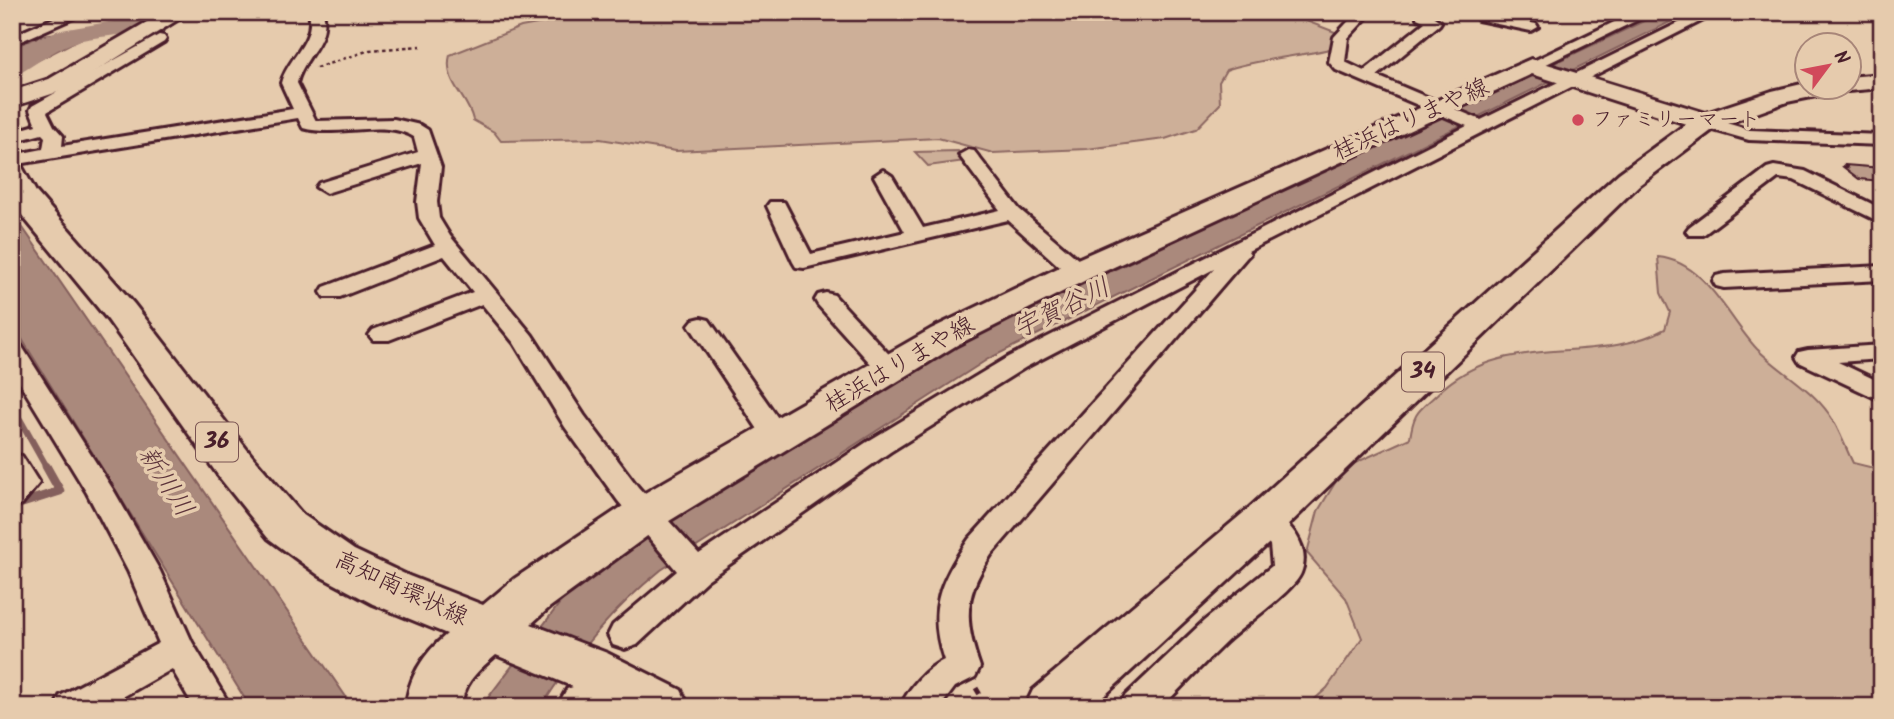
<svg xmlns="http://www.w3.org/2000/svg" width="1894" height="719" font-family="Kalam,'Klee One',sans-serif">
<rect width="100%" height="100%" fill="#e6cbad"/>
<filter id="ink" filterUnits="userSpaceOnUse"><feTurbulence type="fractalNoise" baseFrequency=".0143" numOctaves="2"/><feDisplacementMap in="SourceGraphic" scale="14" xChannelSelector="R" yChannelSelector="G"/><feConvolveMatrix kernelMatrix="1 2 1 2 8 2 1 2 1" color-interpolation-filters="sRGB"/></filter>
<g filter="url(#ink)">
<path fill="#cdaf98" stroke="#8c6762" stroke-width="2" d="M602,12h681l65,25 -6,9c-39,11 -78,11 -116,24l-7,12 1,22 -24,25 -31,10 -78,10 -94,4 -55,-15 -262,13 -76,-12 -99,2 -7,-9 -21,-12c-5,-24 -30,-37 -23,-65l71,-28z
M958,151l7,10 -37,5 -13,-14z
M1658,257c48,5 69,60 99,92 23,23 53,38 72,65 10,14 16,33 24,49l29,7v237h-576l21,-19 35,-50 -16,-40 -39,-45 11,-42 26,-43 66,-30c4,-27 8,-26 27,-44 65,-65 159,-27 228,-65l5,-17 -9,-19z"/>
<path fill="#aa897c" stroke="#845f5c" stroke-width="2" d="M1663,12h27l-702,347 -327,211c-48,39 -87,85 -120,137h-60l82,-108 46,-39 233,-147 120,-72z
M126,24l-3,5 -39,5 -1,2h2l-56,29h-17l1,-18 30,-12z
M12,212l341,495h-103l-238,-384z"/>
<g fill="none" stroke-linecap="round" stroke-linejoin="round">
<path stroke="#845f5c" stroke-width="7" d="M20,420l27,48"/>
<path stroke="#845f5c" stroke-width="9" d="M16,505l44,-14 -14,-25"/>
<path fill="#aa897c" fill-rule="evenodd" d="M137,12h31c-20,29 -71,20 -98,32 -17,7 -33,19 -48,28l-10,2v-19l44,-24 64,-11z"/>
</g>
<path fill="#bb9b89" stroke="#4a1f2b" stroke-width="2" d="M1845,165l37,3v13l-23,-2 -17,-13 5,1z"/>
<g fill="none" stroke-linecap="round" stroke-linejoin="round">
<g stroke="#4a1f2b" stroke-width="6">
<path id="street" d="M68,12h19l-75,33v-9z
M309,12h14c8,30 -20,44 -26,71l19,38 78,-2 26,6 8,5 13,37 -4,35 2,16 11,18 82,99 52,80 54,72 61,67 171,-114 138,-83 459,-231 -131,-56 -7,-8 5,-25 23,-25h15l-24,26 -3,24 19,9 61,-49 -8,-4v-6h15l-2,2 11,8 -2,3 -62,51 104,44 220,-108h18l-471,239 2,3 -4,4 -255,297c-28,42 -27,66 -11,112l-5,10 -20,10 -15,20h-40c9,-19 25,-38 44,-47 -17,-51 -4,-79 25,-121l245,-270 -188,98 -136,85 -183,128 -70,65 -12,4 -12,-4 -5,-10 5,-10 64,-54 -59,-70 -53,-74 -51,-84 -32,-39 -93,36h-16l-4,-5 4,-5 100,-38 -29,-36 -104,41h-16l-3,-5 3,-5 111,-42 -16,-27 -2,-16 5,-39 -96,30 -10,-6 3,-4 99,-31 -4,-15c-29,-19 -77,1 -111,-9l-5,-10 -286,47v-10l31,-6 2,-12 -3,-3 -30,8v-10l24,-7 -6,-15 2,-4 127,-71 5,1 2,3 -2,3 -117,70 7,14 9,10 -1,10 231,-37 -12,-26c7,-26 35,-41 28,-71z
M1635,12h19l-118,57h-10l-3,-3z
M1483,13l53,11 2,3 -7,4 -53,-11v-6z
M1706,117l44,13 132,5v10l-133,-5 -49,-14 -2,-4 2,-4z
M968,150l6,1 45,58 67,57 3,5 -3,5h-16l-62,-56 -204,48 -8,-1 -3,-5 -26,-56 3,-4h14l27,52 94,-22 -31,-56 9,-6 9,6 31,52 77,-18 -41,-55z
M1774,166l31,5 77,38v14l-88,-43 -16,-2 -75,57h-14l-3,-4 3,-4 78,-59z
M1882,266v14l-158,8 -8,-2 -3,-5 3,-5 8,-2z
M826,293l8,2 64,69 3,5 -3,5 -9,3 -9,-3 -62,-69 -3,-5 3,-5z
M701,318l8,2 78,111 3,6 -3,6 -10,3 -10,-3 -78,-118 4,-5z
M12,343l9,2 93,146 46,80 32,71 39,65h-37l-22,-38 -67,38h-50l5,-11 99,-53 -31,-72 -41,-78 -75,-123z
M1882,345v14l-44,3 44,21v18l-83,-39 -3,-5 3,-5 9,-2z
M12,454l10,2 17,27 -17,21 -10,3z
M1264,510c24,7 48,37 37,63 -7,18 -58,53 -75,69 -22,21 -43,43 -64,65h-42l5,-11 79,-75 68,-55 -2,-21 -21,-24 5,-8z
M579,685l12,4 6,11 -4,7h-36l10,-18z"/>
</g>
<g stroke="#4a1f2b" stroke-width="6">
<path id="primary" d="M164,12h26l-123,77 -55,18v-16l37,-12z
M1531,59l175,54 66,-22 34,-8v5h29l-4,5 -44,9 -72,26 -76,57 -359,348 -188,174h-67l8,-17 215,-181 371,-336 67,-49 -154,-50 -442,204 -133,67 -296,181 -111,81 -19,17 76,29 74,37 8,17h-80l-40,-22 -73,-30c-17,15 -34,28 -34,52h-56c2,-29 18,-54 41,-73l-74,-30 -53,-28 -52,-38 -48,-60 -112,-158 -96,-117v-39l10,3 14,25 98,112 118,152 50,58 52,36 55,26 74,29 31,-26 115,-77 302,-173 135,-65z
M1882,74v14l-34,3 -10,-3h10v-11z"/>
</g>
<path stroke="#4a1f2b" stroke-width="2.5" stroke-dasharray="3.5 3.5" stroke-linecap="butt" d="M316,68l54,-18 51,-4"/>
<path stroke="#4a1f2b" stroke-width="5" stroke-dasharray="7 7" stroke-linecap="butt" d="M976,688l9,15"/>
<use href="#street" fill="#e6cbad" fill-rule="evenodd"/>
<use href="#primary" fill="#e6cbad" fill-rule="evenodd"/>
</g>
</g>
<circle fill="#d1495b" stroke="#e6cbad" stroke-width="2.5" cx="1578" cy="120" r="7"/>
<g text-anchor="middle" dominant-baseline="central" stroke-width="7" stroke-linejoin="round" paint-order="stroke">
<g font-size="21" fill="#4a1f2b" stroke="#e6cbad" text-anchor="start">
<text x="1592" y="120">ファミリーマート</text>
</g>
<g fill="#e6cbad" stroke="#795352" stroke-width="2">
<rect x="1402" y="352.5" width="42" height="39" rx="5"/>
<rect x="196" y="422.5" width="42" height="39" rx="5"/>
</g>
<g font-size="23" font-weight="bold" fill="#4a1f2b">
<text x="1423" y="372">34</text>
<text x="217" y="442">36</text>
</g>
<g font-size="24" fill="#4a1f2b" stroke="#e6cbad">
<text transform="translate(1411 120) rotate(-24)">桂浜はりまや線</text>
<text transform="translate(900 365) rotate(-30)">桂浜はりまや線</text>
<text transform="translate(401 589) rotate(25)">高知南環状線</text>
</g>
<g font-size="26" font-style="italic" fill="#5d343b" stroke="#e6cbad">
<text transform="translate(1062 309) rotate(-26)">宇賀谷川</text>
<text transform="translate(165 482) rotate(57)">新川川</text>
</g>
</g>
<rect width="1894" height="719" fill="none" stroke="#e6cbad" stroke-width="42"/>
<rect x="21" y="21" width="1852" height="677" fill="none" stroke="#4a1f2b" stroke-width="2.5" filter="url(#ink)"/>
<g transform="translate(1828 66) rotate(58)"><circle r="33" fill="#e6cbad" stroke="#a88679" stroke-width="2"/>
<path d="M0-5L12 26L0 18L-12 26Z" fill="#d1495b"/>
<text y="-10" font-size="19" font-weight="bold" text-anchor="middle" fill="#4a1f2b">N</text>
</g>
</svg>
